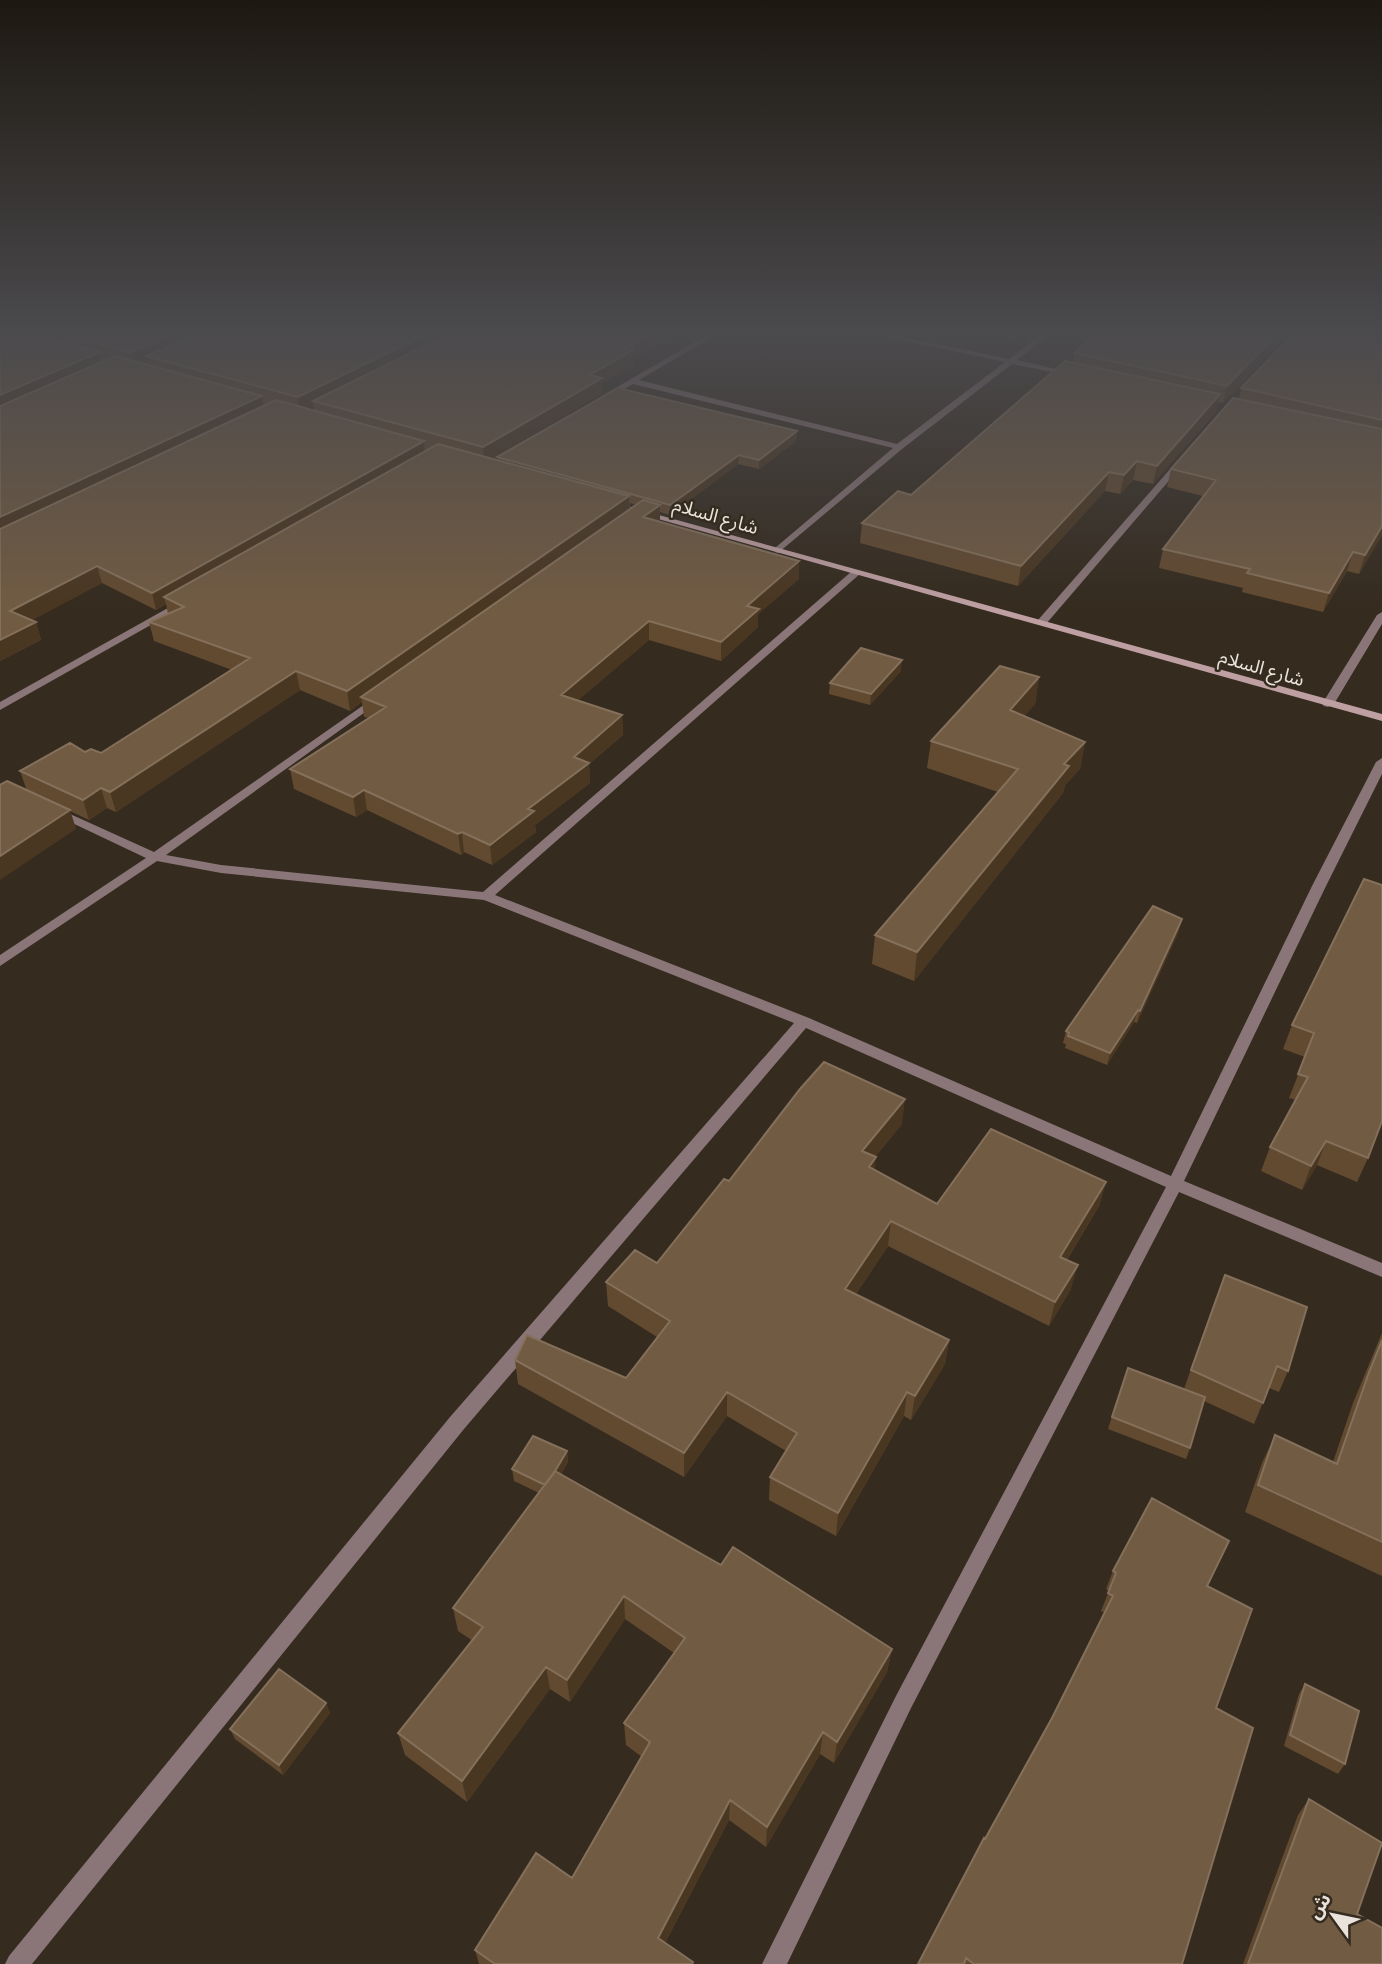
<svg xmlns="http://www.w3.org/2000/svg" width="1382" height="1964" font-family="'PT Serif','Noto Sans Arabic',serif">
<rect width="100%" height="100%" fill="#352b1f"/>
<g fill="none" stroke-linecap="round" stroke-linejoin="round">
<path fill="#8a7678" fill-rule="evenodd" d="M712,332h9l-82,48 258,64 108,-82 -141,-30h15l130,27 35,-27h9l-36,28 60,14 -4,2 -61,-12 -110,85 -124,104 -3,-1v-4l118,-100 -260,-64 -26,15 -7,-2z
M1178,460l7,2 -139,162h-8v-4z
M852,571l9,2 -366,322 314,123 362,158 141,-290 64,-124 6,-4v16l-56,112 -142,295 198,82v14l-203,-85 -268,516 -124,256h-25l135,-270 269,-507 -360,-159 -342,401 -432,535h-27l4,-8 441,-539 344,-394 -310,-123 -263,-27 -64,-12 -157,105v-11l146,-97 -97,-46 2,-3h8l95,43 224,-157 4,1v4l-216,155 55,10 262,27z
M184,599l4,1v4l-188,106v-8z
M1382,612v12l-48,80 -6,3 -4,-1 -2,-2 55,-89z"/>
<path fill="#be9fa2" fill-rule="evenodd" d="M608,501l774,213v7l-774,-216z"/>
</g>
<path fill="#624a31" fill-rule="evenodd" d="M0,332h681l-48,27 1,6 -31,18v10l-111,65 6,2 -1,-3 300,-26 -1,10 -37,28 -21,-5 -68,51 -10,-3v10l139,39v18l-41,35v13l-37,34 -72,-21 -71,60 44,15 1,20 -34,29 1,19 -55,42 1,7 -44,33 -28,-13 -3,3 -94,-45 -11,7 -62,-28 -4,-20 79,-51 -5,-1 -2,-15 -12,9 -50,-21 -184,122 -9,-4 -18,12 -19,-9 6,18 -49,-38 -7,-20 65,-19 16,1 131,-83 -78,-29 -5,-19 19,-8 -2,-10 -10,6 -54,-27 -71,37 5,2 5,18 -41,21zM313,406l1,5 -7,-2zM630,503l6,2 -6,4z
M986,332h37l-8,6z
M1098,332h192l-67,71 -5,-1 -2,10 -63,72 -20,-4 -13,14 -15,-3 -87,95 -158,-43 2,-20 49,-28 162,-133 1,-9z
M1382,332v203l-23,39 -12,-3 -24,41 -81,-20 1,-4 -84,-20 4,-19 40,-53 -36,-9 4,-18 68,-70 2,-11z
M901,671l-31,34 -41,-11 1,-11z
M1039,677l-4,27 -11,12 61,26 -5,27 -15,16 -2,8 -149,188 -42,-17 3,-29 123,-143 -71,-24 4,-27z
M1364,879l4,279 -11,24 -40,-17 -15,25 -41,-19 9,-24 26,-47 -7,-2 16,-41 -22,-8 9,-24z
M1179,931l-42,92 -3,-1 -27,43 -42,-17 1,-4 -3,-1 3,-12z
M902,1124l-27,33 -1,12 63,35 169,-22 -7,24 -32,54 4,29 -22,37 -161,-80 -32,48 93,46 -4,24 -34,56 -7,-4 -68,120 -67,-36 1,-23 16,-26 -59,-35 -43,61 -166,-93 -3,-24 111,18 31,-41 -49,-31 -2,-24 51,-19 72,-82z
M1216,1297l72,74 -9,21 -10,-4 -15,36 -50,-23 -14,47 -4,11 -78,-30 20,-61 56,21z
M1382,1333v243l-137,-64 17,-49 13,-28 58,27 20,-59z
M567,1451l1,11 -7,12 160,91 171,84 -5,23 -53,91 -14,-9 -54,93 -37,-27 -64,123 28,19v2h-214l-4,-14 97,-72 70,-121 -16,-12 -2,-22 50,-70 -49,-34 -55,83 -20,-13 -83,113 -62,-47 -7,-22 75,-92 -15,-10 -5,-23 86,-115 -25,-12 -2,-12z
M1113,1571l94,15 9,122 -34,256h-264l134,-246 53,-105 -4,-2 8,-20 -3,-2z
M1305,1684l40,80 -7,10 -54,-28 15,-52z
M326,1703l4,10 -47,62 -48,-36 -5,-10z
M1309,1799l48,115 25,50h-139l55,-149z"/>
<path fill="#4a3722" d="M179,332h37l-70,24 2,5 -13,6 -4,-15z
M431,332h30l-148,69v5l-13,6 -2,-15z
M655,332h26l-48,27 1,6 -31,18v10l-119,70 -1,-16 107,-72 36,-27z
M1016,332h7l-8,6z
M1279,332h11l-67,71 4,-17z
M100,352l3,15 -103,45v-17z
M1220,394l-4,18 -63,72 4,-18z
M262,396l2,16 -264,124v-19z
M797,431l-1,10 -37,28v-9z
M424,441l1,16 -261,140 2,7 -10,6 -4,-17z
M739,455l-1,9 -68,51v-10z
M1137,461l-4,19 -13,14 4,-19z
M1109,472l-4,19 -87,95 3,-20z
M629,496l1,18 -269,183 1,5 -12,9 -3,-20z
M660,505v17l-17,-5z
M1382,526v9l-23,39 6,-19z
M1353,552l-6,19 -24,41 6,-19z
M799,561v18l-41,35v13l-37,34v-19l26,-36z
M97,566l5,17 -86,46 -6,-18z
M649,621v19l-87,74 -1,-19z
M36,622l5,18 -41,21v-21z
M902,660l-1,11 -31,34 1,-11z
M296,671l4,19 -184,122 -6,-20z
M1039,677l-4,27 -29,34 4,-28z
M622,715l1,20 -34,29 1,19 -55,42 1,7 -44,33 -2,-20 38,-36 46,-52z
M1085,742l-5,27 -15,16 -2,8 -149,188 3,-29 147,-188z
M101,788l6,20 -18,12 -6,-20z
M364,790l3,20 -11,7 -3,-20z
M70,810l6,19 -76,51v-24z
M462,832l2,20 -3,3 -3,-21z
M1182,919l-3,12 -42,92 3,-12z
M1138,1010l-4,12 -27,43 3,-12z
M905,1099l-3,25 -42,52 2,-25z
M1326,1141l-9,24 -15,25 9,-24z
M876,1157l-3,25 -4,-15z
M1106,1182l-7,24 -45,75 6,-24z
M891,1221l-3,25 -45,67 2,-24z
M1078,1265l-7,24 -22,37 6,-24z
M949,1340l-4,24 -34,56 4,-24z
M727,1392v24l-43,61v-24z
M907,1392l-3,24 -68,120 2,-23z
M567,1451l1,11 -21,35 -1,-12z
M624,1596l1,23 -55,83 -3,-22z
M892,1649l-5,23 -53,91 3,-21z
M546,1667l4,22 -83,113 -5,-21z
M326,1703l4,10 -47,62 -4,-10z
M823,1732l-3,22 -54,93 1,-20z
M730,1800l-1,20 -71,136v-18z"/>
<path fill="#715b43" stroke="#84705b" stroke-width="2" d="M0,332h27l73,20 -100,43z
M56,332h123l-48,20z
M203,332h228l-133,65 -152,-41z
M453,332h202l-29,16 7,2 -43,25 12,3 -119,69 -170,-46z
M1098,332h181l-52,54 -153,-33z
M1295,332h87v88l-141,-32z
M115,356l147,40 -262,121v-111z
M1065,361l155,33 -63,72 -20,-5 -13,14 -15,-3 -88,94 -159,-43 36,-32 13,4z
M618,388l179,43 -38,29 -20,-5 -69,50 -173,-48z
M1233,398l149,31v97l-17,29 -12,-3 -24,41 -82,-20 3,-4 -87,-20 53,-69 -45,-11z
M276,400l148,41 -272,152 -55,-27 -87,45 26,11 -36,18v-111z
M438,444l191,52 -282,195 -51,-20 -186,121 -9,-4 -18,12 -63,-29 50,-28 15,9 6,-3 10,4 149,-95 -101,-36 35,-15 -20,-10z
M643,500l17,5 -17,12 156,44 -52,45 12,3 -38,33 -72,-21 -88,74 61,20 -48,42 15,6 -61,46 6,2 -44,34 -28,-13 -4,2 -94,-44 -11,7 -63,-28 96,-62 -25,-10z
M861,648l41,12 -31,34 -41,-11z
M1000,666l39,11 -29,33 75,32 -21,22 5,2 -152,186 -42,-17 143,-166 -87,-28z
M7,781l63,29 -70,46v-71z
M1364,879l18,6v236l-14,37 -42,-17 -15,25 -41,-19 38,-70 -10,-3 16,-41 -22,-8z
M1153,906l29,13 -42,92 -2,-1 -28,43 -42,-17 1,-3 -3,-2z
M824,1062l81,37 -43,52 14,6 -7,10 68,37 54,-75 115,53 -46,75 18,8 -23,37 -164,-81 -46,68 104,51 -34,56 -8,-4 -69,121 -68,-36 27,-44 -70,-41 -43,61 -169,-93 12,-25 99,43 44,-57 -64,-39 29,-32 22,13 67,-84 5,2 71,-92z
M1225,1275l82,32 -19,64 -11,-5 -14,37 -72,-33z
M1382,1340v202l-124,-57 17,-50 62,29 31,-89z
M1128,1368l77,29 -15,51 -78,-31z
M533,1436l34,15 -13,22 -9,12 -33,-16z
M555,1471l166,94 12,-18 159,102 -55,93 -14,-10 -56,95 -37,-27 -72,138 35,24 -1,2h-197l-20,-14 61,-97 36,25 78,-136 -26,-19 61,-85 -61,-42 -57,84 -21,-13 -84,114 -64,-48 85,-106 -30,-19z
M1152,1498l77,43 -22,45 45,23 -36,99 37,20 -71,236h-208l-8,-6 -2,6h-46l66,-126 1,1 67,-121 61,-122 -5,-3 8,-20 -3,-2z
M279,1669l47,34 -47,62 -49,-36z
M1305,1684l54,27 -14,53 -55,-29z
M1309,1799l73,44 -25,71 25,14v36h-134z"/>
<linearGradient id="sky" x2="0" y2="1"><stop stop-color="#1d1811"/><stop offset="0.55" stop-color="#4b4a4d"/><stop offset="1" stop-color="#4b4a4d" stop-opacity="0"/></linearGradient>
<rect width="1382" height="607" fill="url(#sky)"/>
<g text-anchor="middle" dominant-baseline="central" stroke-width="5" stroke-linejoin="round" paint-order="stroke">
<g font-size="19" fill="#e9e3db" stroke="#352b1f">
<text transform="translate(716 515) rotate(16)">شارع السلام</text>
<text transform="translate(1262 667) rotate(16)">شارع السلام</text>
</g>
</g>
<g transform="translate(1333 1915) rotate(303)" stroke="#352b1f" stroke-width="5" paint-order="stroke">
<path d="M0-5L12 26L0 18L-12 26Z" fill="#e9e3db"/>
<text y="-10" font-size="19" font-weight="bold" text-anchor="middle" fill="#e9e3db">ش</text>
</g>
</svg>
